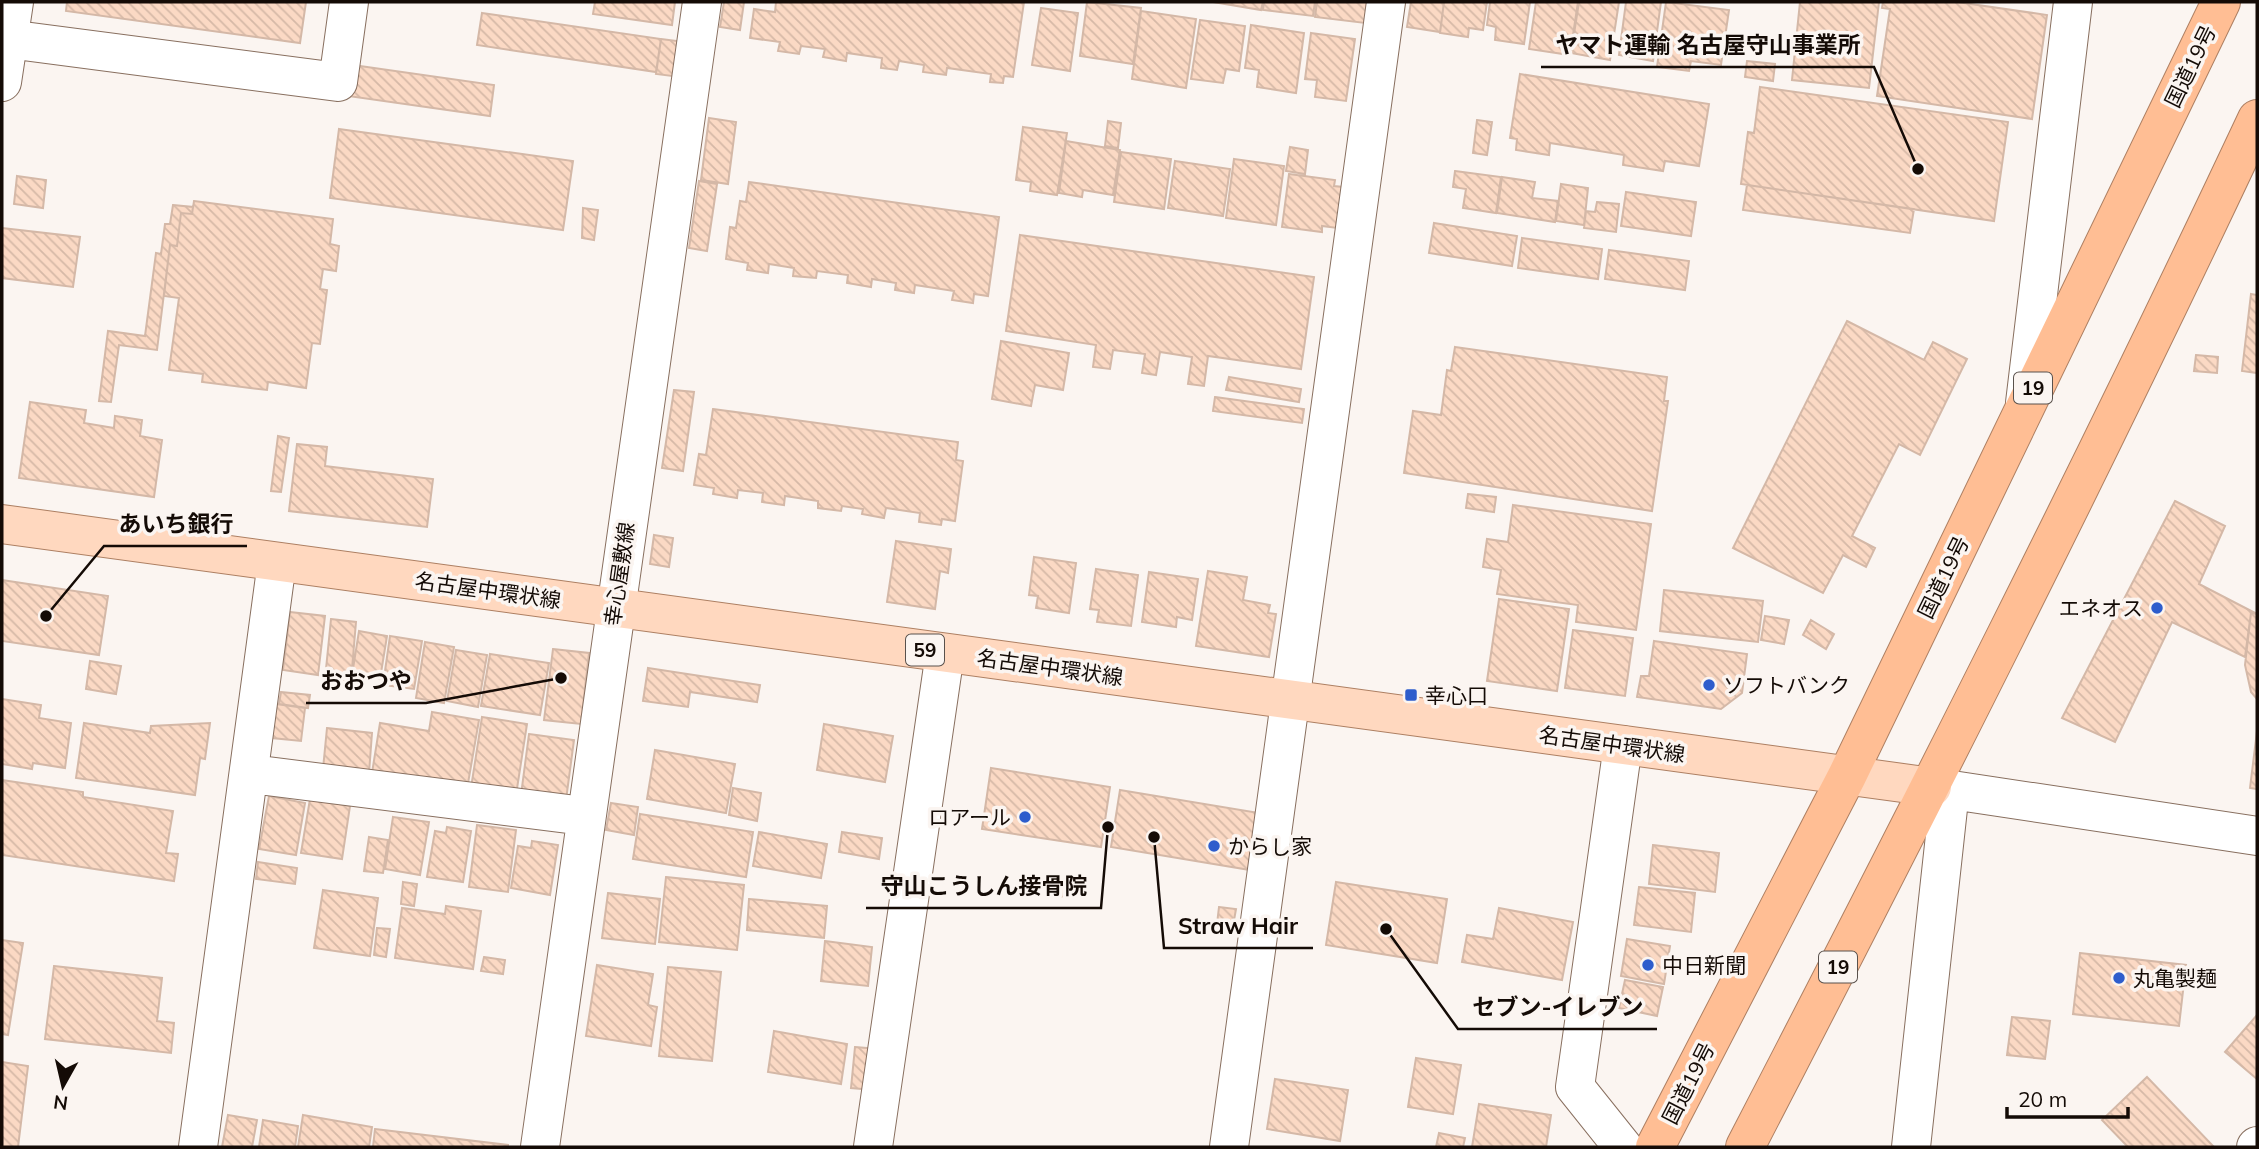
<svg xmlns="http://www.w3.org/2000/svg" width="2259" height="1149" font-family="Mulish,'Noto Sans JP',sans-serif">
<defs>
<pattern id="building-back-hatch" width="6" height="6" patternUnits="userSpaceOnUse" patternTransform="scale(1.75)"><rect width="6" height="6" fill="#fbd9c4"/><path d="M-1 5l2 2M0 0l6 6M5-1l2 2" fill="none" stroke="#d6b9a7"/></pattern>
</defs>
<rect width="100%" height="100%" fill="#fbf5f1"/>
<path fill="url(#building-back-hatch)" stroke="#d4b8a7" stroke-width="2" d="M67,2h239l-6,41 -234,-32z
M595,2h80l-3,23 -79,-11z
M724,2h20l-4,28 -20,-3z
M776,2h248l-11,75 -9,-1 -1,7 -13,-1 1,-8 -44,-6 -1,7 -23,-3 1,-7 -25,-4 -2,9 -16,-2 1,-10 -35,-5 -1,8 -23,-4 2,-8 -24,-3 -2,8 -21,-3 2,-9 -30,-4 4,-29 21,3z
M1087,2l54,6 -8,56 -53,-8z
M1213,2h50l-2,8z
M1264,2h51l-2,14 -50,-6z
M1317,2h50l-2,21 -50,-6z
M1411,2h33l-4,30 -33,-5z
M1444,2h43l-4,28 -14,-2 -1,9 -28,-4z
M1490,2h40l-6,42 -29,-4 1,-13 -9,-2z
M1536,2h42l-8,53 -41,-6z
M1579,2h40l-9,58 -39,-7z
M1626,2h35l-8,59 -34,-6z
M1666,2l63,8 -8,55 -30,-4 -2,10 -32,-4z
M1800,2h79l-10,86 -77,-8z
M1883,2h74l90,13 -15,104 -155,-23 13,-87 -8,-1z
M1041,8l37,5 -8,58 -38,-6z
M1141,11l55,8 -10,69 -54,-9z
M482,13l179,26 -5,33 -179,-27z
M1200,20l45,6 -6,45 -13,-2 -3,14 -32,-4z
M1251,25l53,8 -8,60 -39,-6 2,-17 -14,-2z
M1311,33l44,6 -9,62 -31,-4 2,-17 -12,-1z
M661,39l24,3 -5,35 -24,-3z
M1747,61l28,3 -2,17 -28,-4z
M353,65l141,20 -4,31 -142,-20z
M1520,74l189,30 -10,62 -34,-5 -2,10 -40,-6 1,-10 -74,-12 -1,12 -33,-5 1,-11 -7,-1z
M1760,87l248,35 -14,99 -253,-37 7,-52 6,1z
M709,118l27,4 -8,62 -27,-4z
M1477,120l15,2 -5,33 -14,-2z
M1108,121l13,2 -3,25 -13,-2z
M1023,127l44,6 -10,62 -27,-4 1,-9 -15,-2z
M339,129l234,32 -10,69 -233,-32z
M1066,141l54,9 -7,45 -30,-5 -1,7 -23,-4z
M1290,147l18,3 -3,24 -19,-3z
M1121,152l50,7 -7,50 -50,-7z
M1234,159l50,7 -8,59 -50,-7z
M1175,161l55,8 -7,47 -55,-8z
M1455,171l46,6 -5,36 -33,-5 3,-19 -13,-2z
M1289,174l46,6 -1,6 9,1 -6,41 -15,-2v6l-40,-5z
M17,176l29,4 -3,28 -29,-4z
M1502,177l33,5 -3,16 26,3 -3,21 -58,-9z
M699,181l18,3 -10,67 -18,-3z
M749,182l250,35 -11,79 -14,-2 -1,9 -21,-3 2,-9 -39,-6 -1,8 -19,-3 1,-7 -24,-4 -1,8 -24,-4 1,-8 -31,-4 -1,7 -23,-2 1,-8 -25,-4 -1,9 -21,-3 1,-7 -22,-4 4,-32 6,1 4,-27 6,1z
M1561,184l27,4 -4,37 -28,-4z
M1747,185l167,24 -4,24 -167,-23z
M1626,192l70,10 -5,34 -70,-10z
M194,201l139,18 -3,25 9,2 -3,25 -13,-2 -3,20 7,1 -7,54 -8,-1 -6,45 -38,-6 -1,8 -65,-8 1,-8 -34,-4 10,-72 -15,-2 6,-51 7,1 4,-33 11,1z
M1597,202l22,2 -3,28 -32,-4 2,-17 9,1z
M173,205l20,2 -1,7 -11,-1 -4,33 -7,-1 -13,105 -38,-5 -8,57 -12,-1 9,-70 37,5 11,-83 5,1 4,-30h5z
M583,208l15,2 -4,30 -12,-2z
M1434,223l83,13 -5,30 -83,-13z
M2,228l78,9 -7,50 -71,-9z
M1020,235l294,42 -13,92 -93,-13 -4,30 -16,-2 4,-27 -32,-5 -4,23 -14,-2 3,-19 -32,-4 -3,19 -17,-2 3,-22 -90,-14z
M1522,238l80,11 -4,30 -80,-11z
M1609,250l80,11 -4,29 -80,-11z
M2251,294l6,1v78l-15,-2z
M1847,321l77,39 9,-18 34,17 -47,96 -21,-11 -47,92 23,12 -9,19 -23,-12 -20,38 -90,-45z
M1001,341l68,12 -6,37 -28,-5 -4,21 -39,-7z
M1455,347l212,30 -3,24h4l-16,110 -248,-38 9,-62 28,4 6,-45 4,1z
M2196,355l22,2 -1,16 -23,-2z
M1229,377l72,12 -2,13 -73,-12z
M674,390l20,2 -11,79 -21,-3z
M1215,397l89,12 -2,14 -89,-12z
M30,402l56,8 -2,13 30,5 1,-12 27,4 -2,16 22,4 -8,57 -135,-19z
M713,409l245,33 -2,18 7,1 -8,60 -13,-2 -1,6 -22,-3 1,-9 -34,-5 -2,10 -22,-4 1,-5 -21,-3 -1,5 -23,-3v-7l-33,-5 -1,9 -22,-3 1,-9 -25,-3 -1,8 -24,-4 1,-6 -20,-3 5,-31 7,1z
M278,436l11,2 -8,54 -10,-1z
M297,444l30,3 -2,19 108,13 -6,48 -138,-16z
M1468,494l28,3 -2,15 -28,-4z
M2175,501l50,25 -26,58 58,30 -6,-1 -6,44 -73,-35 -57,120 -53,-24z
M1513,505l138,19 -15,106 -60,-8 2,-17 -81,-11 4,-24 -18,-3 4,-28 21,3z
M654,535l19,3 -4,29 -19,-3z
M896,541l55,8 -3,24 -8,-2 -5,38 -48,-7z
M1034,557l42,6 -7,50 -33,-5 2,-12 -9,-1z
M1096,569l42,6 -7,51 -34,-4 2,-12 -9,-1z
M1208,571l39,6 -4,23 27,5 -2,8 8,1 -7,43 -73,-11z
M1149,572l49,7 -6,41 -15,-3 -1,10 -34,-5z
M2,580l106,16 -9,59 -97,-14z
M1664,590l99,11 -5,41 -98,-11z
M1499,599l70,10 -12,82 -70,-10z
M290,612l35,4 -7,59 -35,-5z
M2251,613l6,1v85l-6,-7 -6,-27z
M1765,616l24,4 -5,24 -23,-4z
M331,619l25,3 -5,59 -26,-2z
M1811,620l23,14 -8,15 -23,-14z
M1573,630l60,8 -8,58 -60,-8z
M359,631l28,5 -7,43 -28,-4z
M390,636l32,5 -8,48 -31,-4z
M1654,641l93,13 -5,39 -21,16 -84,-12 4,-21h8z
M425,642l29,5 -10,56 -28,-5z
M553,649l36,4 -8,71 -37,-4z
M456,650l31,5 -9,52 -31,-6z
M490,654l59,9 -9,52 -59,-9z
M90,661l31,5 -5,28 -30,-5z
M648,668l112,17 -3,17 -67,-10 -2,15 -45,-6z
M281,692l29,3 -2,13 -29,-4z
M2,699l39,6 -2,13 32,5 -6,45 -32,-5 -1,6 -30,-5z
M276,704l29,4 -4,33 -29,-3z
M432,712l47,8 -12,69 -95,-16 8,-50 49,8z
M482,717l45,7 -11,71 -45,-7z
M84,723l66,10 1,-7 59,-3 -5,36 -5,-1 -5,37 -119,-17z
M824,724l69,12 -8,46 -68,-12z
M327,728l45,5 -3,40 -46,-4z
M2257,731v58l-7,-1z
M529,734l45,6 -8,60 -45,-5z
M655,750l80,14 -9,49 -79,-14z
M991,768l119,19 -9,60 -119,-18z
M2,780l81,12v5l90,14 -7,42 12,1 -4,27 -172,-26z
M733,788l28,5 -4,28 -28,-6z
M1120,790l139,23 -9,57 -139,-23z
M269,796l36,7 -9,52 -37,-6z
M310,799l40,7 -8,53 -41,-6z
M611,803l27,4 -4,28 -28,-5z
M640,814l113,18 -7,45 -113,-18z
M393,817l36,5 -9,53 -35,-6z
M477,825l39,5 -8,62 -39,-5z
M447,827l24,4 -8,51 -36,-5 8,-46 11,2z
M759,832l68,12 -6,34 -68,-12z
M842,832l40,6 -3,21 -40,-7z
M369,837l19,3 -5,33 -19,-2z
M532,841l26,4 -8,50 -39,-7 7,-42 13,2z
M1653,845l66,8 -4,39 -66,-8z
M258,862l39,6 -2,16 -39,-5z
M666,877l78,8 -7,65 -78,-8z
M1052,878l18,2 -2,17 -18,-2z
M403,882l14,2 -3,22 -13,-2z
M1336,882l111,17 -10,64 -111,-18z
M1639,887l56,6 -4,39 -57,-7z
M323,890l55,8 -8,58 -56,-8z
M608,893l52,6 -5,45 -53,-6z
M749,899l78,7 -3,32 -77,-8z
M446,906l35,5 -8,58 -78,-11 7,-50 43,6z
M1219,907l17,2 -3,17 -16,-2z
M1499,908l74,14 -11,58 -100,-18 5,-27 26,4z
M377,928l13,1 -4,28 -12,-2z
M1627,939l43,7 -6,38 -43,-8z
M2,940l21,3 -15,92 -6,-1z
M825,941l47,6 -4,39 -47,-5z
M2080,953l106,12 -7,61 -106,-12z
M484,957l21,3 -2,14 -22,-3z
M597,965l56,9 -5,31 9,2 -6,39 -65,-10z
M54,966l108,12 -5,43 17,2 -3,30 -126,-14z
M668,967l53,5 -9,89 -53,-5z
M1625,980l38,7 -6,29 -38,-8z
M2257,1015v64l-32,-27z
M2012,1017l38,4 -5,38 -38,-4z
M774,1031l73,13 -6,40 -73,-12z
M855,1047l23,2 -5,41 -22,-2z
M1416,1058l45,7 -8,49 -45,-7z
M2,1062l26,4 -10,81h-16z
M2147,1077l67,70h-86l-26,-27z
M1275,1079l73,11 -8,51 -73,-12z
M1479,1104l72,11 -5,32h-74z
M228,1115l29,5 -5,27h-30z
M303,1115l69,12 -3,20h-71z
M263,1120l35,6 -3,21h-36z
M375,1129l133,16v2h-135z
M1439,1133l26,5 -2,9h-27z"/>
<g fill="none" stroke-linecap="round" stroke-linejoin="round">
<g stroke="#886f5f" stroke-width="40">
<path id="minor" d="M8,39l330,43 11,-80
M2,82l12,-80
M2025,403l48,-401
M1623,745l-48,342 48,60
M251,774l333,42
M1932,787l325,49
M198,1147l79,-585
M540,1147l162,-1145
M873,1147l72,-494
M1229,1147l157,-1145
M1911,1147l39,-357
M2256,1147l1,-1"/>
</g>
<g stroke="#ad7f62" stroke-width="40">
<path id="major" d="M2,524l1930,263"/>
</g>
<g stroke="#ad7f62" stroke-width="40">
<path id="highway" d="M1655,1147l192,-371 374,-774
M1745,1147c176,-340 349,-681 512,-1028"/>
</g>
<use href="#minor" stroke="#fff" stroke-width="38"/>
<use href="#major" stroke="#ffd8bf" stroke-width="38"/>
<use href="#highway" stroke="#ffbe94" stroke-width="38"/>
</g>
<g fill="#2e5dcc" stroke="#fbf5f1" stroke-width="2.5">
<circle cx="2157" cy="608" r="7"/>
<circle cx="1709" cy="685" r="7"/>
<rect x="1404" y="688" width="14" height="14" rx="3.5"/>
<circle cx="1025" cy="817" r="7"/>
<circle cx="1214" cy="846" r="7"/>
<circle cx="1648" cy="965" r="7"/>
<circle cx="2119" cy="978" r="7"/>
</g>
<g text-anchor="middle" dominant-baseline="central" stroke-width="7" stroke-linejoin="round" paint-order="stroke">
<g fill="#fbf5f1" stroke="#59514c" stroke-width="2">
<rect x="2014" y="372.5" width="38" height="31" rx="5"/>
<rect x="906" y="634.5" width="38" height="31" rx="5"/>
<rect x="1819" y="951.5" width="38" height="31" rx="5"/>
</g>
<g font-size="19" font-weight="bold" fill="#140b06">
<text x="2033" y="388">19</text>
<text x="925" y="650">59</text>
<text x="1838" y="967">19</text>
</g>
<g font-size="21" fill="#140b06" stroke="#fbf5f1">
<text transform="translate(2190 66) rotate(-64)">国道19号</text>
<text transform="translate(619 574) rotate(-82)">幸心屋敷線</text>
<text transform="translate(1943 577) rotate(-64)">国道19号</text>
<text transform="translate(488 590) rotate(8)">名古屋中環状線</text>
<text transform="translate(1050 667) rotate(8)">名古屋中環状線</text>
<text transform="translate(1612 744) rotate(8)">名古屋中環状線</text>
<text transform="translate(1688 1083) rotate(-63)">国道19号</text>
</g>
<g font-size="21" fill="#140b06" stroke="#fbf5f1" text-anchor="start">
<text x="2143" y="608" text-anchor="end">エネオス</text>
<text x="1723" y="685">ソフトバンク</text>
<text x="1425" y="695">幸心口</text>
<text x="1011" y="817" text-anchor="end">ロアール</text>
<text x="1228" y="846">からし家</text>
<text x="1662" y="965">中日新聞</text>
<text x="2133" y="978">丸亀製麺</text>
</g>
</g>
<path fill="none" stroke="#140b06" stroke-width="2.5" d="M1918 169L1874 67H1541M46 616L104 546H247M561 678L426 703H306M1108 827L1101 908H866M1154 837L1164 948H1313M1386 929L1458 1029H1657"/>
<g fill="#140b06" stroke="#fbf5f1" stroke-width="2.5">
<circle cx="1918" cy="169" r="7"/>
<circle cx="46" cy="616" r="7"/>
<circle cx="561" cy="678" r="7"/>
<circle cx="1108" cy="827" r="7"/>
<circle cx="1154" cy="837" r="7"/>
<circle cx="1386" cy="929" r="7"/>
</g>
<g font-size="23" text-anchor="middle" font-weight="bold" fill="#140b06" stroke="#fbf5f1" stroke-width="7" stroke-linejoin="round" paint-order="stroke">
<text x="1708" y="53">ヤマト運輸 名古屋守山事業所</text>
<text x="176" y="532">あいち銀行</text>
<text x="366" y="689">おおつや</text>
<text x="984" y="894">守山こうしん接骨院</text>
<text x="1238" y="934">Straw Hair</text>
<text x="1558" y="1015">セブン-イレブン</text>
</g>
<rect width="2259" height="1149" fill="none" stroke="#140b06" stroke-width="7"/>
<g transform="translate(63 1086) rotate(188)" stroke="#fbf5f1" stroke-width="5" paint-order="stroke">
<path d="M0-5L12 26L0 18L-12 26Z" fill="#140b06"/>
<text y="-10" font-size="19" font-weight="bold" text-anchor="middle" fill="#140b06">N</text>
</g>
<path d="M2007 1107v10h121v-10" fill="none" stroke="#140b06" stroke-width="3.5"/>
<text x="2018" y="1107" font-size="21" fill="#140b06" stroke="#fbf5f1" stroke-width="5" paint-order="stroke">20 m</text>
</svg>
